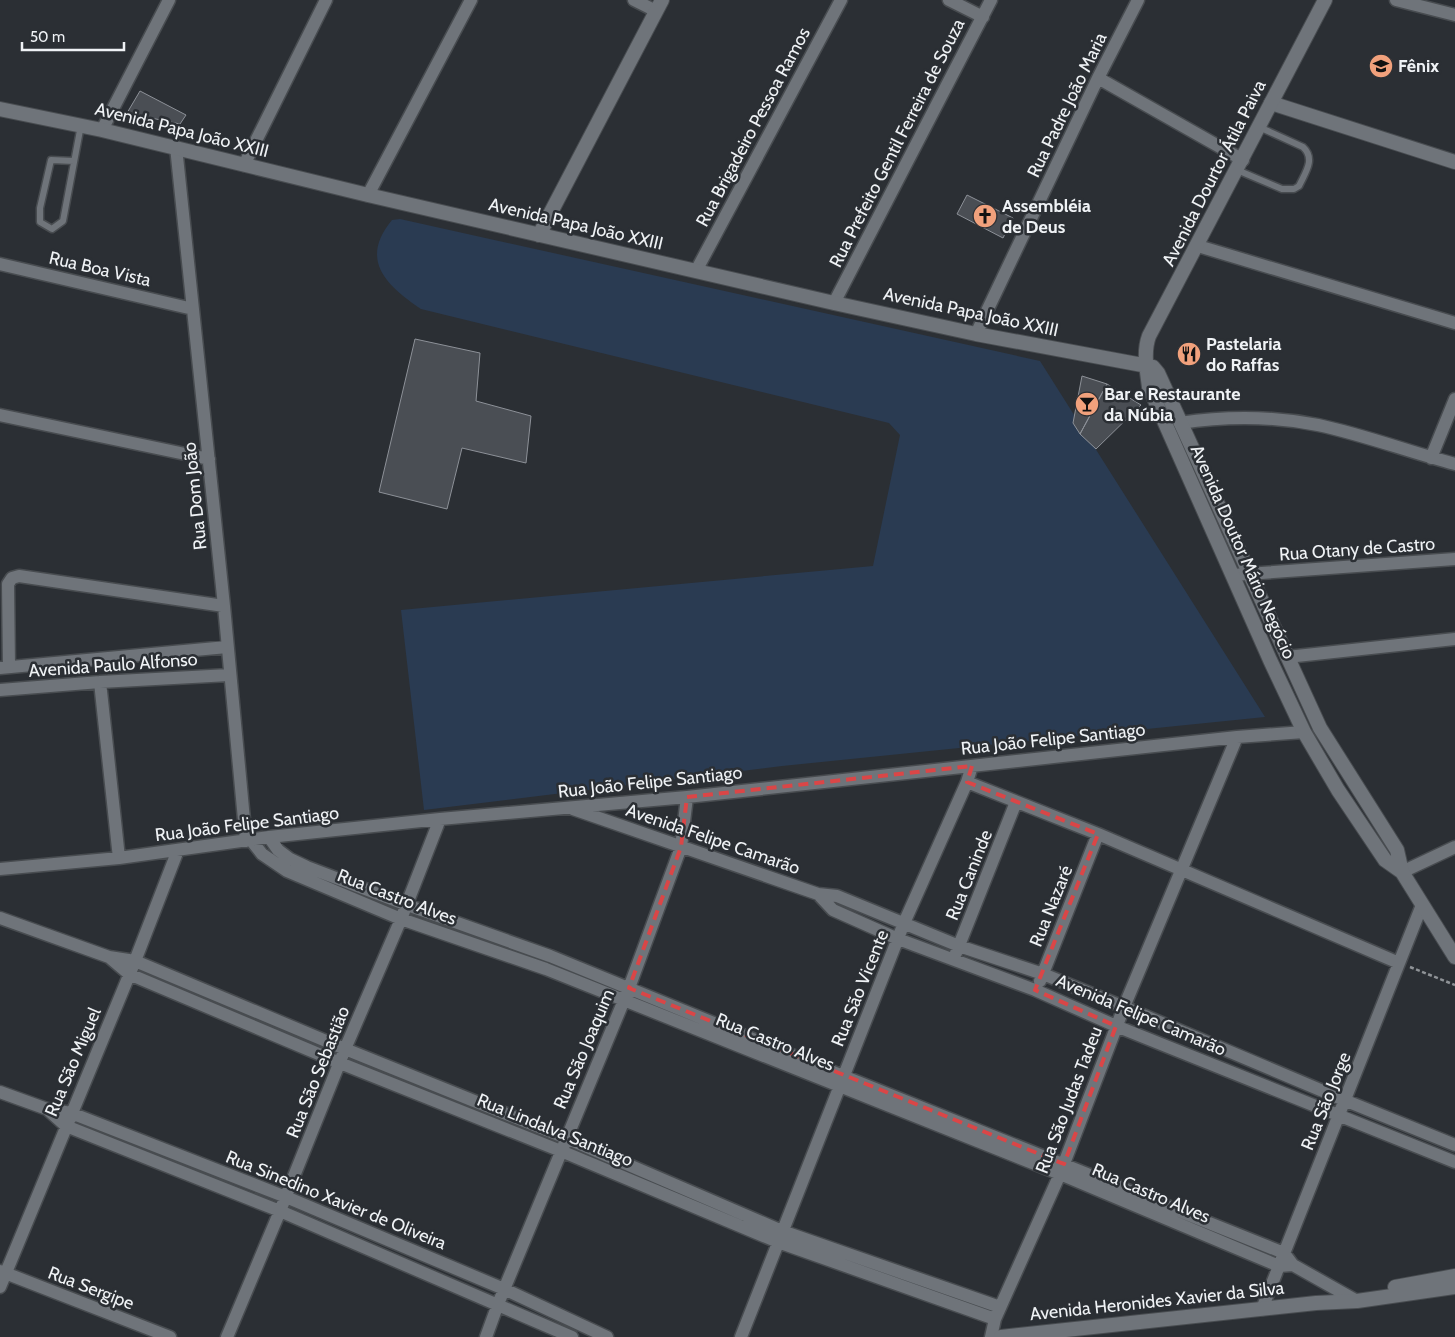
<svg xmlns="http://www.w3.org/2000/svg" width="1455" height="1337" font-family="Cabin,sans-serif">
<rect width="100%" height="100%" fill="#2b2f34"/>
<path fill="#2a3b52" d="M400,219l640,142 225,356 -483,49 -358,44 -23,-200 472,-44 27,-131 -11,-12 -468,-114c-35,-24 -62,-49 -29,-89z"/>
<path fill="#4a4e54" stroke="#8d9198" d="M140,91l46,24 -6,9 -53,-11z
M967,195l46,23 -10,20 -46,-24z
M415,339l65,14 -4,48 55,15 -5,47 -64,-15 -15,61 -68,-17z
M1082,376l25,8 -27,50 -7,-11z
M1107,384l34,21 -45,44 -16,-15z"/>
<g fill="none" stroke-linecap="round" stroke-linejoin="round">
<g stroke="#484c50" stroke-width="9">
<path id="service" d="M74,161l-23,-1 -11,48v14l12,7 11,-8 18,-96
M1237,170l45,19h12l5,-3c6,-13 17,-27 4,-39l-44,-20"/>
</g>
<g stroke="#484c50" stroke-width="15">
<path id="minor" d="M634,0l22,11
M949,0l34,17
M1396,0l59,15
M1098,78l145,82
M102,130l67,-130
M176,147l48,459 22,235
M244,165l82,-165
M368,195l103,-195
M1198,246l257,77
M0,264l193,45
M696,271l145,-271
M834,303l157,-303
M976,334l122,-256 40,-78
M0,415l209,44
M1180,423c46,-7 92,-7 138,2 47,10 91,27 137,39
M1431,458l24,-59
M1233,575l222,-16
M1287,657l168,-18
M9,667l-1,-83 4,-6 7,-2 205,30
M0,668l227,-21
M100,682l19,176
M0,690l100,-8 129,-7
M967,782l131,52 301,129
M573,809l245,85 19,2 122,50 84,28 81,33 220,93 111,45
M269,837l9,13 12,9 17,8 100,38 143,51 293,120 441,177 9,12 64,36
M251,840l11,14 25,17 114,48 145,50 514,205 219,92 14,-1
M0,869l119,-11 150,-21 171,-18 247,-22 550,-60 67,-5
M1402,872l53,-25
M818,894l15,16 65,29 137,51 81,36 339,136
M0,918l109,39 26,4 210,88 221,89 216,93 218,76
M956,953l60,-151
M109,957l20,17 211,89 221,88 217,91 217,77
M1040,981l58,-147
M0,1092l47,17 24,4 215,84 218,92 103,48
M47,1109l19,17 214,85 292,126
M0,1271l170,66
M0,1287l135,-326 43,-111
M1262,1309l160,-404
M227,1337l53,-126 65,-162 56,-130 39,-100
M486,1337l12,-33 131,-316 52,-141 6,-50
M741,1337l163,-414 63,-141 5,-16
M991,1337l4,-18 65,-145 64,-167 113,-270"/>
</g>
<g stroke="#484c50" stroke-width="16">
<path id="tertiary" d="M1271,103l184,59
M539,235l123,-235
M1395,1287l60,-11
M1001,1337l315,-34 41,-2 98,-14"/>
</g>
<g stroke="#484c50" stroke-width="16">
<path id="secondary" d="M1325,0l-176,336c-6,16 -2,35 0,51l121,273 34,72 34,58 47,70 17,12
M0,109l102,21 266,65 466,108 142,31 177,33 5,6 162,355 77,122 5,22 53,85"/>
</g>
<path stroke="#8f9397" stroke-width="2.5" stroke-dasharray="4 2.5" stroke-linecap="butt" d="M1410,967l45,18"/>
<use href="#service" stroke="#6f747a" stroke-width="6"/>
<use href="#minor" stroke="#6f747a" stroke-width="12"/>
<use href="#tertiary" stroke="#6f747a" stroke-width="14"/>
<use href="#secondary" stroke="#6f747a" stroke-width="14"/>
</g>
<path fill="none" stroke="#da4647" stroke-width="4" stroke-dasharray="10 6" stroke-linejoin="round" d="M972,766l-5,16 131,52 -63,156 81,36 -52,138 -435,-176 52,-141 6,-50z"/>
<defs>
<g id="school-disc" transform="scale(1.25)"><circle r="9.5" fill="#f1a17c" stroke="#2b2f34"/><path d="M0-5L7-2L0 1L-7-2ZM-4 1L0 2.5L4 1V4Q0 6-4 4Z" fill="#111"/></g>
<g id="church-disc" transform="scale(1.25)"><circle r="9.5" fill="#f1a17c" stroke="#2b2f34"/><path d="M-1.2-6h2.4v3.5h3.3v2.4h-3.3V6h-2.4V-.1h-3.3v-2.4h3.3Z" fill="#111"/></g>
<g id="restaurant-disc" transform="scale(1.25)"><circle r="9.5" fill="#f1a17c" stroke="#2b2f34"/><path d="M-5-6h1v4h1v-4h1v4h1v-4h1v5L-1.5 .5V6h-2V.5L-5-1ZM5-6V6H3V1.5H1.5Q1.5-4 5-6Z" fill="#111"/></g>
<g id="bar-disc" transform="scale(1.25)"><circle r="9.5" fill="#f1a17c" stroke="#2b2f34"/><path d="M-6-5H6L.8 .8V4.5H3.5V6h-7V4.5H-.8V.8Z" fill="#111"/></g>
</defs>
<g fill-rule="evenodd">
<use href="#school-disc" x="1381" y="66"/>
<use href="#church-disc" x="985" y="216"/>
<use href="#restaurant-disc" x="1189" y="354"/>
<use href="#bar-disc" x="1087" y="404"/>
</g>
<g text-anchor="middle" dominant-baseline="central" stroke-width="5" stroke-linejoin="round" paint-order="stroke">
<g font-size="18" font-weight="bold" fill="#eff2f5" stroke="#2b2f34" text-anchor="start">
<text x="1398" y="66">Fênix</text>
<text x="1002" y="206">Assembléia<tspan x="1002" dy="21">de Deus</tspan></text>
<text x="1206" y="344">Pastelaria<tspan x="1206" dy="21">do Raffas</tspan></text>
<text x="1104" y="394">Bar e Restaurante<tspan x="1104" dy="21">da Núbia</tspan></text>
</g>
<g font-size="18" fill="#eff2f5" stroke="#2b2f34">
<text transform="translate(1067 105) rotate(-64)">Rua Padre João Maria</text>
<text transform="translate(753 127) rotate(-62)">Rua Brigadeiro Pessoa Ramos</text>
<text transform="translate(182 130) rotate(14)">Avenida Papa João XXIII</text>
<text transform="translate(897 143) rotate(-63)">Rua Prefeito Gentil Ferreira de Souza</text>
<text transform="translate(1214 173) rotate(-63)">Avenida Dourtor Átila Paiva</text>
<text transform="translate(576 224) rotate(13)">Avenida Papa João XXIII</text>
<text transform="translate(100 269) rotate(13)">Rua Boa Vista</text>
<text transform="translate(971 312) rotate(12)">Avenida Papa João XXIII</text>
<text transform="translate(195 496) rotate(-96)">Rua Dom João</text>
<text transform="translate(1357 549) rotate(-4)">Rua Otany de Castro</text>
<text transform="translate(1243 552) rotate(66)">Avenida Doutor Mário Negócio</text>
<text transform="translate(113 665) rotate(-4)">Avenida Paulo Alfonso</text>
<text transform="translate(1053 739) rotate(-6)">Rua João Felipe Santiago</text>
<text transform="translate(650 782) rotate(-6)">Rua João Felipe Santiago</text>
<text transform="translate(247 824) rotate(-7)">Rua João Felipe Santiago</text>
<text transform="translate(713 839) rotate(19)">Avenida Felipe Camarão</text>
<text transform="translate(969 875) rotate(-68)">Rua Caninde</text>
<text transform="translate(397 897) rotate(21)">Rua Castro Alves</text>
<text transform="translate(1051 906) rotate(-68)">Rua Nazaré</text>
<text transform="translate(860 988) rotate(-68)">Rua São Vicente</text>
<text transform="translate(1141 1015) rotate(23)">Avenida Felipe Camarão</text>
<text transform="translate(775 1042) rotate(22)">Rua Castro Alves</text>
<text transform="translate(584 1049) rotate(-67)">Rua São Joaquim</text>
<text transform="translate(73 1062) rotate(-67)">Rua São Miguel</text>
<text transform="translate(318 1072) rotate(-68)">Rua São Sebastião</text>
<text transform="translate(1069 1100) rotate(-69)">Rua São Judas Tadeu</text>
<text transform="translate(1326 1101) rotate(-68)">Rua São Jorge</text>
<text transform="translate(555 1130) rotate(22)">Rua Lindalva Santiago</text>
<text transform="translate(1151 1193) rotate(23)">Rua Castro Alves</text>
<text transform="translate(336 1200) rotate(22)">Rua Sinedino Xavier de Oliveira</text>
<text transform="translate(91 1288) rotate(21)">Rua Sergipe</text>
<text transform="translate(1157 1301) rotate(-6)">Avenida Heronides Xavier da Silva</text>
</g>
</g>
<path d="M22 42v8h102v-8" fill="none" stroke="#eff2f5" stroke-width="2.5"/>
<text x="30" y="42" font-size="15" fill="#eff2f5" stroke="#2b2f34" stroke-width="4" paint-order="stroke">50 m</text>
</svg>
